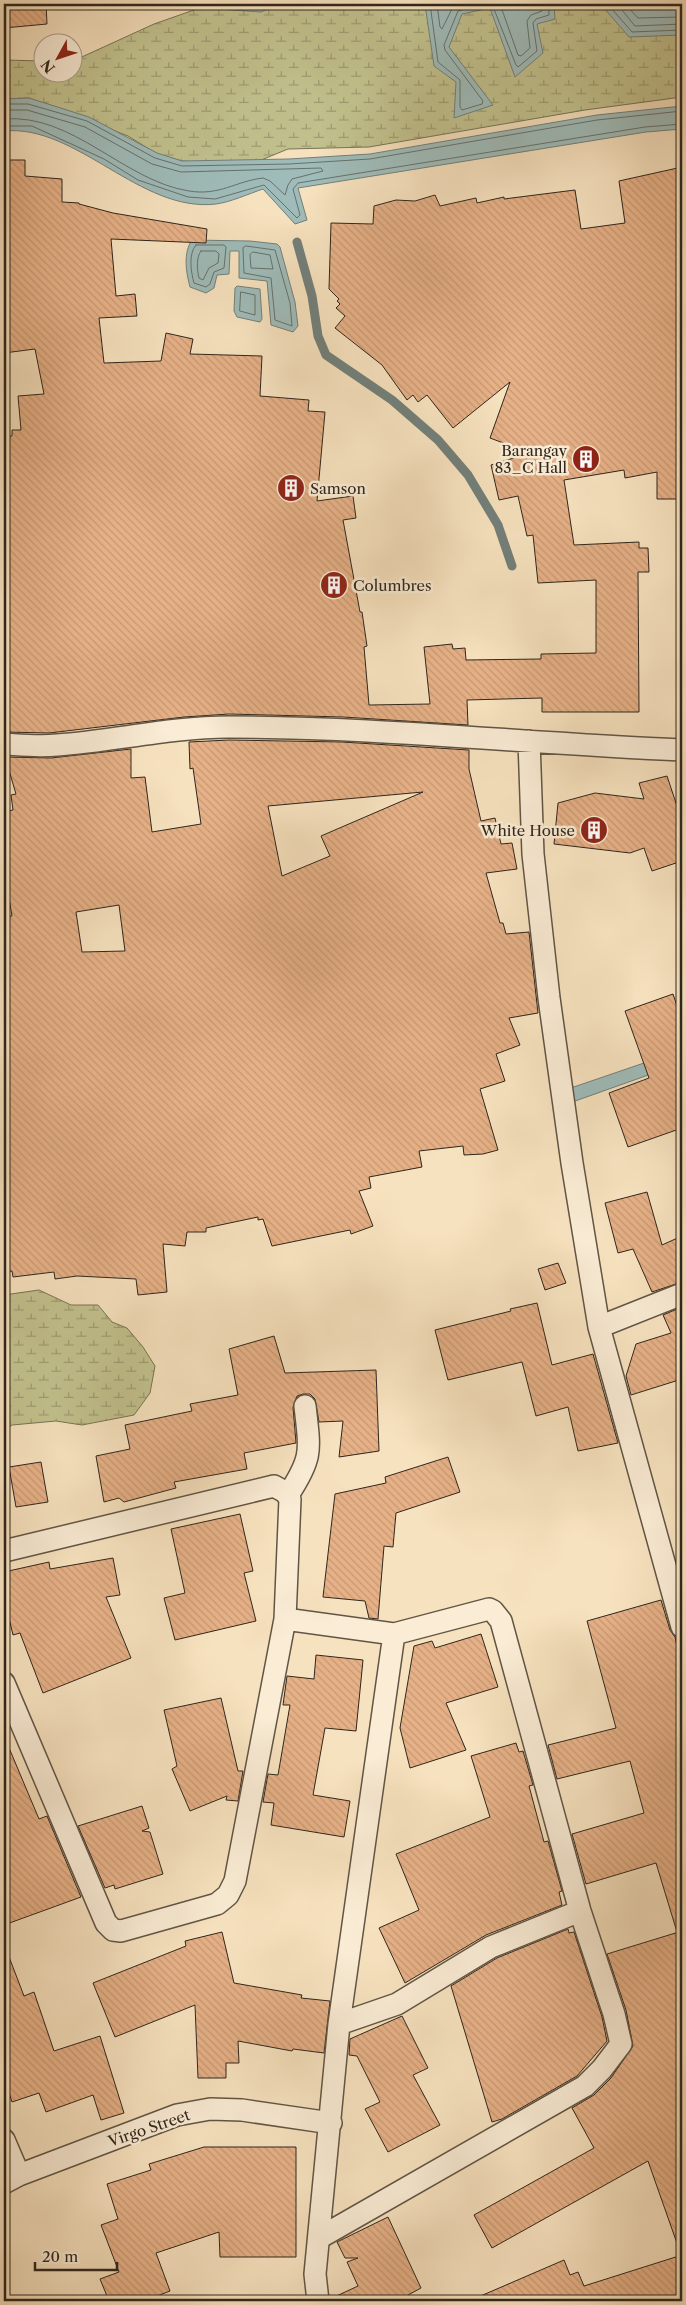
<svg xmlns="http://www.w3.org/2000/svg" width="686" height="2305" font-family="'Libre Caslon Text',serif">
<defs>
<pattern id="forest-crowns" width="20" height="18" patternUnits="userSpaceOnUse" patternTransform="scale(1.25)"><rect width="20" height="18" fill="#c2c28e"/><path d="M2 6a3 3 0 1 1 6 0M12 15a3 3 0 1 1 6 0" fill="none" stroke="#9e9d73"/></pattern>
<pattern id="wetland-marsh" width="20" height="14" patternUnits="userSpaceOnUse" patternTransform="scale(1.25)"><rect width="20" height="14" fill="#c2c28e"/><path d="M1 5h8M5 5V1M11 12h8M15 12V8" fill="none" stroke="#9e9d73"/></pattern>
<pattern id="building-back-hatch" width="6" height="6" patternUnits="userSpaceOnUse" patternTransform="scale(1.25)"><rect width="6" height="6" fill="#e7b187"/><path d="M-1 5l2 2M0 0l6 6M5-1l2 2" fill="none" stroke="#c69874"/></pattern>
</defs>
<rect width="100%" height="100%" fill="#f7e2bf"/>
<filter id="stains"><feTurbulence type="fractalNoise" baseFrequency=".004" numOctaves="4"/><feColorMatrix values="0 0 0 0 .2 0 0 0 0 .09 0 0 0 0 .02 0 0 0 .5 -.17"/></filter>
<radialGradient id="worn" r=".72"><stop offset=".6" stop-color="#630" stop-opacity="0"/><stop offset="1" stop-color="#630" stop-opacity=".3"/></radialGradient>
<path fill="url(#forest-crowns)" stroke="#787455" d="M90,4h121l-117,5z"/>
<path fill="url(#wetland-marsh)" stroke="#787455" d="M211,4h471v93l-97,13 -216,37 -81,2 -39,16 -67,-4 -25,-7 -29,-18 -99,-38 -25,1v-39l38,1v11h30l1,-11 81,-37z
M39,1290l32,15h27l14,17 15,6 16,19 12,19 -5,27 -16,22 -52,10 -26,-4 -44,4 -8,6v-136z"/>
<path fill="#9fbcba" stroke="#72807b" d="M220,4h59l-18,8 -43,-3z
M425,4h129l1,15 -18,5 6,29 -28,24 -25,-69 -28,6 -13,33 44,58 -39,13 2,-36 -22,-16z
M610,4h61l11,2v29l-53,2 -26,-30z
M29,98l60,19 68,36 25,8 107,-2 81,-5 227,-39 85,-9v23l-36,3 -348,56 9,32 -12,4 -32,-35c-15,5 -32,13 -47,15 -76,9 -139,-80 -212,-73v-32z
M192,240l58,1 27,3 3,3 15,55 3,24 -5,6 -22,-7 -4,-44 -28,-3v-27h-9l-1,23 -12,1 -3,13 -8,5 -16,-6c-4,-15 -7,-34 2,-47z
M237,286l23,3 2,30 -2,3 -23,-5 -3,-6 1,-23z
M682,1050v13l-118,42 -2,-14z"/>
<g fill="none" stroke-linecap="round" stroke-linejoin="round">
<path stroke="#67716b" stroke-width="1" d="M430,4l8,58 22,18v27l2,3 20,-6 1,-3 -38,-51 -1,-5 14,-34 25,-7
M437,4l3,23 2,2 10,-20 6,-5
M492,4l24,61 2,2 19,-16 -4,-28 3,-4 13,-4v-11
M500,4l18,51 3,1 9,-8 -3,-27 4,-6 11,-4 1,-7
M610,4l1,4 21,24 50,-2
M617,4l18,22 47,-2
M625,4l13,14 44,-1
M4,104h24l59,17 68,37 27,8 107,-2 81,-5 227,-39 85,-9
M4,110h23l58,17 67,37 29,8 140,-4 2,3 -31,8 -4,6 -3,10 -15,-14 -7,-3c-27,3 -43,18 -74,13 -65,-10 -116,-78 -185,-72
M4,126h28l72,33 34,21 50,17 27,2 49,-14 33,33 3,-3 -7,-26 5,-6 347,-56 37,-3
M196,245h28l2,2 -2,21 -10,4 -4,12 -4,3 -12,-4c-3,-11 -6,-29 2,-38z
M246,246l29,4 15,53 2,23 -17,-6 -4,-42 -27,-5 -1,-25z
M201,251h15l3,3 -1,9 -9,5 -6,12 -4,-2c-2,-8 -3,-21 2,-27z
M253,252l17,3 3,14 -22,-1 -1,-13z
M241,292l14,3v20l-15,-4z"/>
<path stroke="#72807b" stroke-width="9" d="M297,242l15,54 6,40 8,19 66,45 46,40 30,35 30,50 14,41"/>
</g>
<path fill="url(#building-back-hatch)" stroke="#2f261c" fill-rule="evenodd" d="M4,4h42l1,20 -43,4z
M4,160h21v16l37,3v23l17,1v1l34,9 94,16 -1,14 -95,-4 5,57 19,-2 2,22 -38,2 5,45 57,-2 5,-28 27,6 -3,15 72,2 -2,40 49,4 -1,11 17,1 -8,89 36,-5 3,22 -13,2 17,92h2l5,34 -3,1 5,58 61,-1 -6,-57 28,-3 1,5 12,-1 1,12 75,-1v-5l55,-1v-73l-58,3 -5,-48 -6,1 -9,-40 -19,4 -8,-35 39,-12 -40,-15 20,-56 -57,46 -26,-33 -9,7 -5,-7 -6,5 -25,-35 -47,-37 10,-12 -9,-8 4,-4 -3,-3 2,-2 -10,-10 2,-66 42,1 1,-18 22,-6 19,1 20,-6 5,11 36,-8 1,5 27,-6v2l71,-9 6,39 44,-6 -6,-42 63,-14v332h-25v-27l-32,6 -1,-8 -60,10 10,65 65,-3v6h9l1,24h-11l1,140h-97v-14l-75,2 1,25 -125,-8 -114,-3 -45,3 -135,16 -45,-1v-295l8,-1v-6h9l-3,-34 26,-2 -9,-45 -31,4z
M229,740l113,2 127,8v19l12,52 14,-3 6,26 11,-1 5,26 -31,4 14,50h3l3,11 23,-2 9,81 -29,5 11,27 -24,9 9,27 -25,8 18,61 -15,4 -19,1 -1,-9 -44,5 3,16 -53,10 2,11 -12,3 14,35 -22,8 -1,-4 -78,16 -9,-27 -5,1v-3l-52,11v4h-19l-2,14 -22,-2 4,48 -29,3 -2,-16 -59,-3 -22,3 -1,-7 -41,5 -1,-6 -8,1v-355l8,-1 -8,-48v-56l9,-2 -2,-15 5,-1 -11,-37 46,1 80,-9v29l14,-1 7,55 49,-8 -8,-56 -3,1 -1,-27zM423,792l-102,44 9,20 -48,20 -14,-70zM119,905l6,46 -43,1 -6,-40z
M667,776l15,45v40l-30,10 -8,-23 -14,5 -76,-9 4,-41 37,-10 49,6 -5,-16z
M673,994l4,12 5,-2v124l-54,19 -19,-54 40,-15 -24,-67z
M647,1192l15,53 20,-9v46l-30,10 -19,-43 -15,4 -13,-50z
M558,1263l8,20 -21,7 -7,-21z
M537,1303l15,62 41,-11 25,89 -40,8 -10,-44 -32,9 -14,-54 -74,18 -13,-50 76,-19 -1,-2z
M682,1307v72l-51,16 -5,-19 10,-32 35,-11 -8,-18z
M274,1336l11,37 91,-3 3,81 -40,6 4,-36 -24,1 -4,-23 -5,-5h-7l-6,2 -4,11 3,36 -52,10 3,16 -73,13 2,6 -52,14 -5,-4 -15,4 -8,-46 34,-7 -5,-24 67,-14 -2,-7 48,-9 -9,-46z
M448,1457l12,35 -64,21 -3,34 -9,-1 -6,73 -9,-1 -4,-17 -42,-4 12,-103 51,-11 -1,-6z
M41,1462l7,40 -32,5 -7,-40z
M240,1514l13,57 -9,2 12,48 -81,19 -11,-42 21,-5 -14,-64z
M113,1558l7,37 -14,2 25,61 -88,35 -23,-60 -7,2 -9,-38v-25l45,-10 1,7z
M661,1600l9,30 5,7 7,30v264l-5,1 -21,-69 -70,21 -14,-50 72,-21 -14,-52 -73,18 -9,-34 68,-17 -29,-107z
M481,1634l17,53 -52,16 20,47 -56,18 -10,-40 14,-82 18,-5 3,7z
M316,1655l47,5 -7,71 -31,-3 -12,67 37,6 -6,36 -73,-12 3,-22 -11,-1 5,-28 10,1 12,-70h-7l4,-29 27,3z
M221,1698l17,73h5l-5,30 -12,-1 1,-4 -37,15 -18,-42 5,-3 -13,-56z
M4,1736l35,83 8,-3 34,81 -77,28z
M516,1743l3,9 4,-1 10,34 -4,1 15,56 4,-1 14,50 -3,1 3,13 -76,30 -81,48 -26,-55 40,-18 -23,-56 94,-37 -19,-61z
M142,1806l7,22 -7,3 8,1 13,42 -48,15 -1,-4 -9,3 -27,-62z
M568,1929l1,4 5,-1 28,85 5,24 -30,35 -75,43 -10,3 -41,-136 46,-28z
M682,1931v318h-3l-31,-88 -156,87 -18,-33 120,-67 -22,-40 22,-13 17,-17 22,-32 -7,-36 -19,-56z
M222,1932l12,51 68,12 -1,3 29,3 -6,52 -31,-4 -1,2 -54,-10 1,22h-13v15h-28l-3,-73 -80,32 -22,-54 93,-37 -1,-5z
M4,1949h2l18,47 10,-4 20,59 46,-15 24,77 -23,7 -8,-25 -47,17 -7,-19 -27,9 -8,-24z
M402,2016l26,52 -15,7 27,50 -52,27 -23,-43 15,-7 -23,-46 -8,-1 1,-16z
M204,2147h92v110h-76l-1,-25 -63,21 14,38 -26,10h-35l-9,-22 19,-7 -18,-47 17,-6 -11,-35 44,-14 -2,-6z
M388,2217l33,71 -24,13h-67v-2l28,-13 -11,-24 11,-4h-13l-8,-16z
M682,2255v46h-213l95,-41 6,15 8,-3 6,14z"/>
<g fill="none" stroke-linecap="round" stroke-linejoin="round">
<g stroke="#615545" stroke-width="24">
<path id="street" d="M529,741l4,113 16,144 23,165 27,164 83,300
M4,744c17,1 35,3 53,1 57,-4 114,-18 172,-18 152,0 302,17 453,23
M599,1327l83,-33
M288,1495c25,-38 22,-44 17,-89
M4,1551l270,-65 11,6 5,7 -5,120 -50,262 -7,14 -11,9 -96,27 -8,-1 -7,-7 -102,-240
M285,1619l109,15 95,-25 4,2 8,10 79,290 34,103 7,30 -19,25 -17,17 -266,152
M339,2024l58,-20 94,-57 89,-36
M4,2140l15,35
M4,2183l15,-8 158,-60 33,-6 32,1 89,13
M318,2301l-3,-27 24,-250 55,-390"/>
</g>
<use href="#street" stroke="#faecd5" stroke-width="21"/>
</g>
<defs>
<g id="building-disc" transform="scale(1.4375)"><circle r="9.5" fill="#8f2418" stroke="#faecd5"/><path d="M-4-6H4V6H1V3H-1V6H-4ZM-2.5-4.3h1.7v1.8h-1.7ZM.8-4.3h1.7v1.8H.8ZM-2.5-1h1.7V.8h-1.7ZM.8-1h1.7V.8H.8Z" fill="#fff"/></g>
</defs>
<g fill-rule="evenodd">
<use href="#building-disc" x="586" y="459"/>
<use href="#building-disc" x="291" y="488"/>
<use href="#building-disc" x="334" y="585"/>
<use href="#building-disc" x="594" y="830"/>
</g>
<g text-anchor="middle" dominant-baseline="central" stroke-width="5" stroke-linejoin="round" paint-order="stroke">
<g font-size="15" fill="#2f261c" stroke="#faecd5" text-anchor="end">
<text x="567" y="450">Barangay<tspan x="567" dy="17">83_C Hall</tspan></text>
<text x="310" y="488" text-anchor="start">Samson</text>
<text x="353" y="585" text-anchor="start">Columbres</text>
<text x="575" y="830">White House</text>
</g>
<g font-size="15" fill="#2f261c" stroke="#faecd5">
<text transform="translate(149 2128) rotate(-19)">Virgo Street</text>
</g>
</g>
<rect width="686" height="2305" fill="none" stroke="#f7e2bf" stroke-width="20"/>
<rect x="5" y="5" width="676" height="2295" fill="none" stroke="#2f261c" stroke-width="2.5"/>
<rect x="10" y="10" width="666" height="2285" fill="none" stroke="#2f261c"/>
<g transform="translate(58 58) rotate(230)"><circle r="24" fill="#faecd5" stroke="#a99d8b"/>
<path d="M0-4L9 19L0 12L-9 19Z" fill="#8f2418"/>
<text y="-8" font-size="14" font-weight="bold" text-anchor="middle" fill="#2f261c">N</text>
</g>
<path d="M35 2262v8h82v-8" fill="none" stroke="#2f261c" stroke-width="2.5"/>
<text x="42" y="2262" font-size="15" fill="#2f261c" stroke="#faecd5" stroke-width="4" paint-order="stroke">20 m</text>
<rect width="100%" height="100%" filter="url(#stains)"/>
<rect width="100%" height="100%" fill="url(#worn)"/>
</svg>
